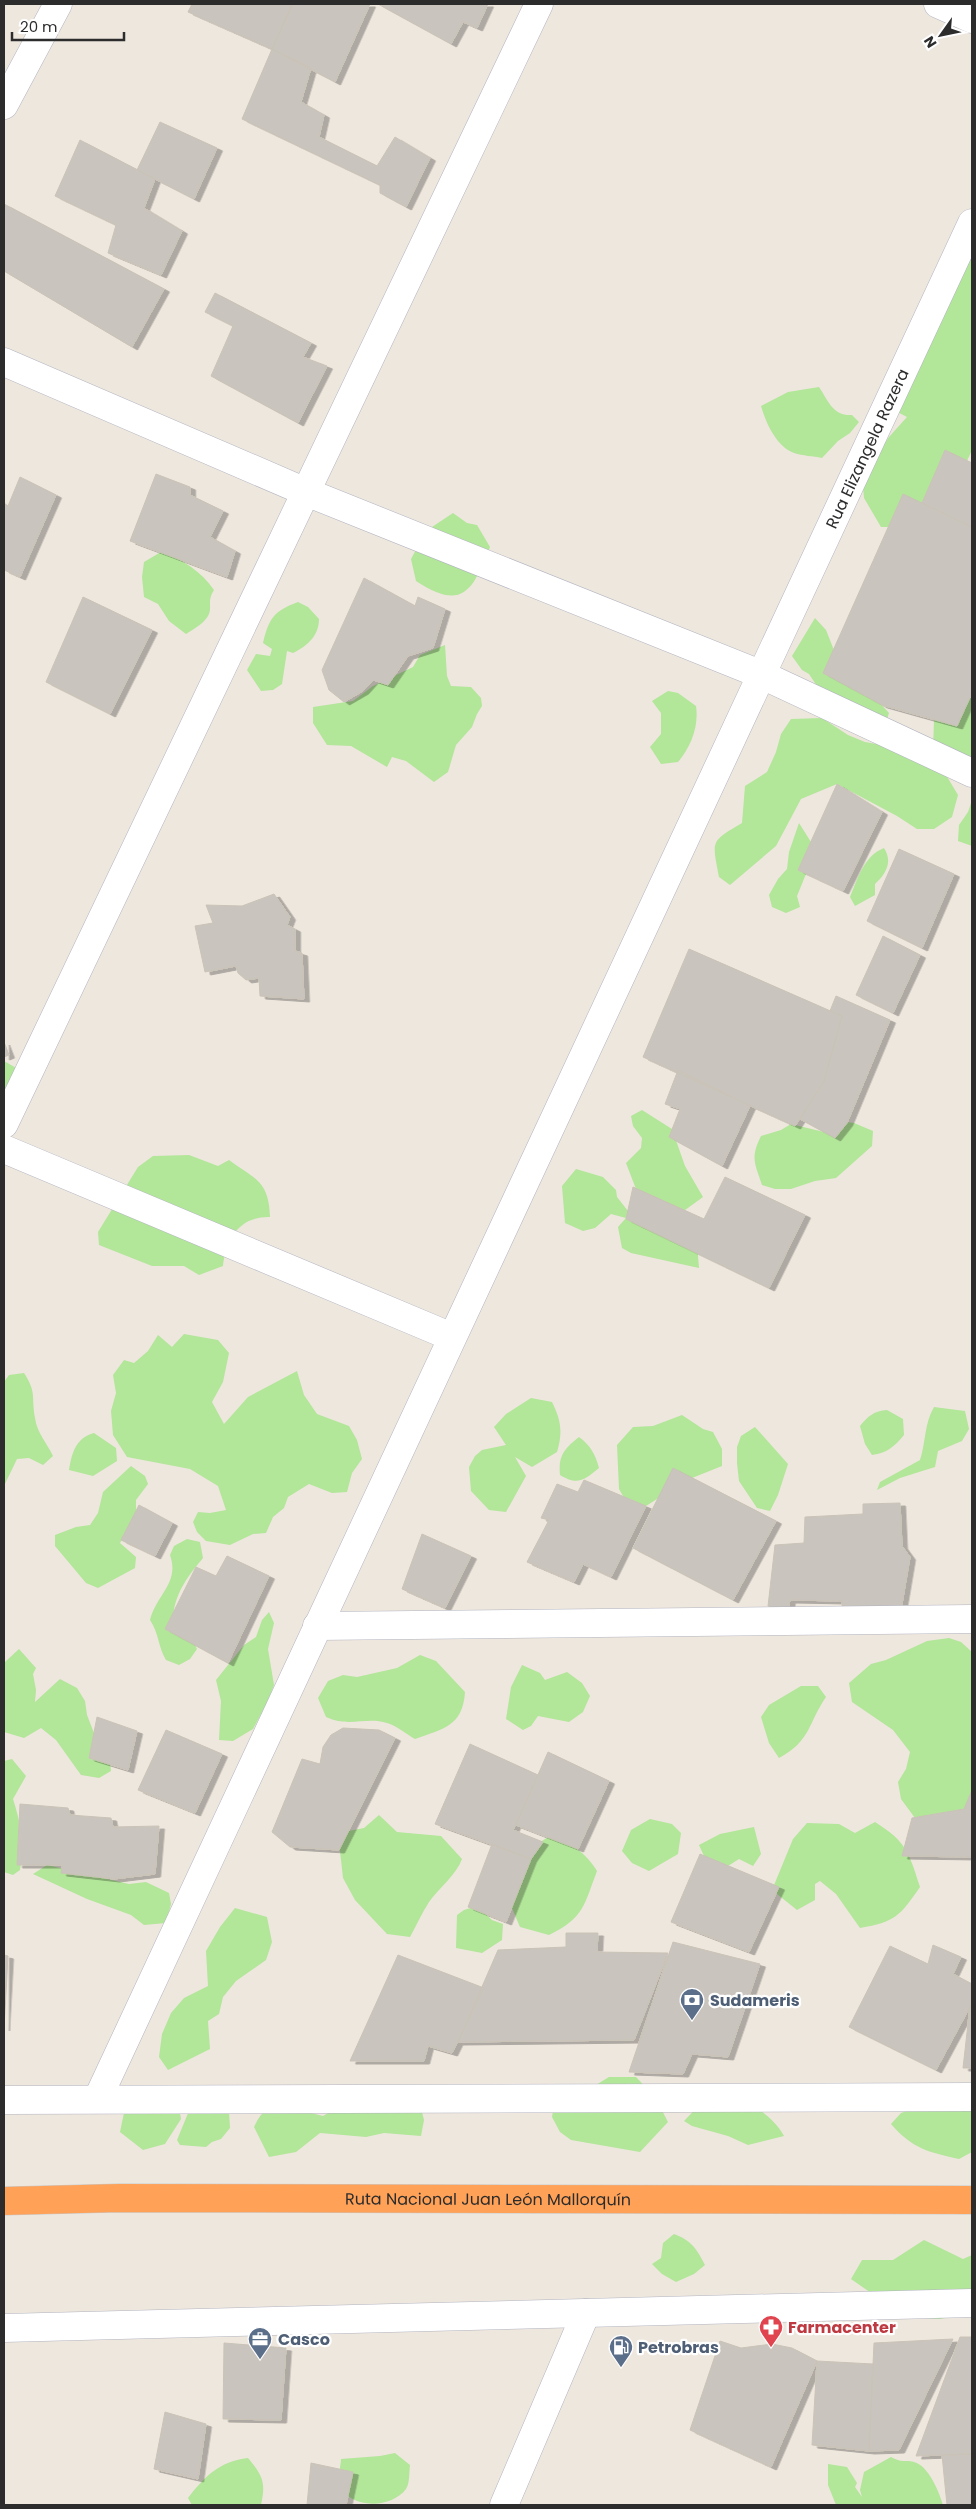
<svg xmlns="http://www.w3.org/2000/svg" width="976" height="2509" font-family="Poppins,sans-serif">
<defs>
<filter id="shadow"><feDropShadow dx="5.5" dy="3" stdDeviation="0" flood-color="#0004"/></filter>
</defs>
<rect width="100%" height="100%" fill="#eee7de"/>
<path fill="#b2e699" d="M972,223v227l-5,11 -20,9 -17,15 -8,18 -21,24h-20l-17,-29 -2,-22 27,-39 18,-20 -21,-11z
M819,387c10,15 14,29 33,28l7,7 -9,11 -12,8 -16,17c-9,-2 -19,-2 -28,-5 -18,-7 -28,-30 -33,-47l27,-14z
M453,513l14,10 10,2 13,22c-17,43 -27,65 -74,34l-5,-22 15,-28z
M161,552c20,6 41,20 53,38 -7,11 -2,15 -5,24 -4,9 -15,15 -23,20l-17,-13 -11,-17 -14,-7 -2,-20 2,-15z
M298,602l10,5 11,12c0,17 -12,27 -26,34l-6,-2 -5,33 -9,6 -12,1 -14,-21 9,-16 14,2 2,-7 -9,-6c6,-25 11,-32 35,-41z
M815,618l11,12 17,43 25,17 21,23 -5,15 -47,-12 -28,-42 -7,-4 -10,-14z
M445,645l2,31 4,10 20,1 10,11 1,8 -5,8 -5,13 -16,18 -8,27 -14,10 -28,-21 -14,-4 -5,10 -36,-21 -24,-1 -14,-22v-16l40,-6 20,-15 40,-19 7,-12z
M668,691l10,2 18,13c3,20 -5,41 -18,56l-17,2 -11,-17 11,-13v-21l-9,-12z
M970,698l2,1v77l-39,-26 1,-30z
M822,718l26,17 17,7 28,5 47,18 18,30 -6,22 -18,12h-17l-20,-13 -60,-32 -36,15 -25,47 -46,39 -11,-8c-7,-37 -9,-35 23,-54l3,-37 22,-14 9,-20 5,-18 10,-15z
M972,800v46l-14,-5 1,-16 9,-13z
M799,823l12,19 -5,32 -9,22 3,11 -14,6 -14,-6 -3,-12 9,-16 9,-10 2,-17z
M884,848c9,14 2,26 -9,36v11l-20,11 -5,-9c8,-19 14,-41 34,-49z
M4,1061l14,8 -14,34z
M642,1110l30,19 13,37 18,31 -22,16 -45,-24 -10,-26 15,-15 1,-10 -9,-12 -2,-10z
M839,1121l15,2 19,8 -1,15 -36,32 -21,3 -24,8h-16l-13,-4c-7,-21 -12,-27 -1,-49l20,-6 10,-6 33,8z
M189,1155l29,11 11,-6c26,19 40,21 41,57 -30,-1 -44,21 -47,49l-24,9 -15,-9h-32l-53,-21 -1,-13 40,-65 15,-11z
M576,1169l27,8 13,13 1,7 22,28 58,19 2,24 -68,-15 -9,-5 -4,-21 8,-9 -15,-4 -16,14 -12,3 -18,-8 -3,-37z
M184,1334l34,6 11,13 -6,29 -11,20 12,22 24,-27 49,-26 7,24 13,19 32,12 8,14 5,19 -10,14 -5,19 -15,1 -23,-9 -21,13 -4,11 -11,9 -7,16 -13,1 -23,11 -24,-4 -9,-9 -4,-10 5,-10 12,1 16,-3 -8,-24 -28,-17 -63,-12 -14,-22 -2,-24 5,-18 -3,-18 11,-15 10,3 14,-12 10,-16 14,12z
M24,1373c13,20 7,23 11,45 2,15 12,25 18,38l-10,9 -14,-7 -12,1 -13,27v-104l5,-7z
M531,1398l21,4c9,18 11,30 5,50l-25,15 -17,-10 11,19 -20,36 -17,-2 -18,-19 -2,-24 6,-11 7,-6 24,-5 -12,-18 12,-13z
M934,1407l31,4 4,18 -7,12 -24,10 -3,16 -35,11 -23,12 3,-8 40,-22c6,-18 4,-36 14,-53z
M887,1410l16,9 1,16c-10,12 -17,18 -32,20l-7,-11 -5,-18c8,-10 14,-15 27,-16z
M682,1415l21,14 10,3 9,17v17l-35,14 -41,26 -16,2 -11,-19 -2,-44 16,-18 20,-1z
M755,1427l33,37 -10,31 -8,16 -13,-3 -18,-27 -2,-18v-16l4,-11z
M94,1433l22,15 1,13 -24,15 -24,-6c3,-18 7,-32 25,-37z
M579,1437c12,9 16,17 20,31 -15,12 -21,18 -39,7 -2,-19 4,-26 19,-38z
M131,1466l14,10 3,8 -12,16v16l-16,27 16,14 -1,11 -37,20 -12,-5 -31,-37v-11l21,-8 14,-2 8,-12 5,-21z
M187,1539l13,3 3,16c-15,18 -29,36 -30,61l20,22 4,8 -7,10 -11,6 -13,-5c-8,-13 -7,-27 -16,-40 6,-25 30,-37 20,-65l4,-9z
M269,1612l5,11 -6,26 6,36 -6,16 -15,28 -20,12 -14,-1 2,-39 -5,-21 28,-35 12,-8 6,-17z
M949,1638l12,4 11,10v156l-19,10h-38l-14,-19 -3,-17 8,-13 4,-17 -17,-22 -41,-28 -3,-19 22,-19 15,-4 41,-19z
M19,1649l17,19 -3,6 3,16 -1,12 25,-23 17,9 8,13 2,14 7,18 15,18 2,20 -12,7 -18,-3 -25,-35 -15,-12 -17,10 -20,-6v-65l1,-5z
M420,1655l16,6 29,31c-2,34 -22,37 -50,47 -9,-5 -18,-13 -28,-16 -21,-7 -37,5 -61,-6l-8,-19 10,-17 15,-6 14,2 40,-9z
M522,1665l18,8 5,7 22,-8 15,11 8,13 -7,16 -14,10 -31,-6 -7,10 -8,4 -17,-11 5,-32z
M801,1686h17l8,11c-18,26 -15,44 -47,61l-10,-15 -8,-26 8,-12z
M12,1759l14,17 -13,23c8,26 12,43 7,71l-7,5 -9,-3v-111z
M379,1815l18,17 44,4 21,23c-5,15 -23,29 -33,43 -7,11 -13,24 -19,35l-23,-3 -32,-34 -12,-22 -5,-45 26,-5z
M650,1819l22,5 9,9 -3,21 -29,17 -17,-8 -10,-12 9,-21z
M875,1822c32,20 34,31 45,65 -20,29 -25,35 -60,41l-24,-34 -16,-13 -5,3v16l-18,10 -25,-20 21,-51 14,-16 32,1 16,9z
M754,1827l7,27 -8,12 -14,-7 -11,7 -19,1 -10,-22 21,-11z
M548,1837c20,2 39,17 49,34 -13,34 -13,47 -48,64l-29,-8 -8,-19 3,-19 15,-40z
M47,1865l82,19 17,-2 23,11 2,11 -5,19 -22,2 -13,-10 -44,-16 -54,-25z
M477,1906l15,14 11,4 -1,16 -20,13 -26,-5 1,-33 7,-5z
M235,1908l32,9 5,25 -6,18 -30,21 -13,16 -4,17 -11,7 2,28 -42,21 -9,-13 3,-23 9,-21 13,-15 24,-12 -2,-35 14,-24z
M609,2077h27l19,20 13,25 -28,30 -69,-12 -11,-8 -8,-15 1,-6z
M972,2088v64l-13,7c-31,-7 -46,-10 -68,-35l10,-11z
M707,2097h39c13,14 29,22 38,39l-36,9 -20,-9 -36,-10 -8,-5z
M126,2103l53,4 2,12 -16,25 -22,6 -23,-18z
M420,2104l4,16 -3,16 -37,-3 -18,4 -46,-4 -24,19 -27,5 -15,-30c3,-6 6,-13 12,-16 12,-6 44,1 57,5l12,-7z
M191,2106l38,5 1,17 -9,11 -9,3 -6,5 -26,-2 -3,-5z
M674,2234c17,6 23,15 31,31l-11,9 -18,8 -14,-8 -10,-10 9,-6 2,-15z
M924,2240l39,19 9,-4v57l-32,7 -44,-3 -22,-21 -23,-16 11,-19h31z
M395,2453l15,12c-1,7 0,18 -4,24 -15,20 -55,20 -67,-3 -2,-7 2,-20 2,-27l39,-3z
M891,2457c13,7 13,2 23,5 15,4 25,30 29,43h-107l-8,-20v-21l19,3 10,16 -2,4 7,10 -2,-7 4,-18z
M248,2458c15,18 18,24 13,47h-69l-4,-7c17,-22 32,-37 60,-40z"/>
<path fill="#c9c4bd" stroke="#cac3b7" filter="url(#shadow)" d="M192,4h101l-21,45 -84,-37z
M292,4h78l-35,78 -63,-33z
M378,4h110l-11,24 -14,-6 -12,22z
M272,49l39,19 -10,34 23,13 -5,22 58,29 18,-29 35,21 -24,49 -26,-14v-8l-138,-66z
M160,122l57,26 -23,51 -57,-29z
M80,140l75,39 -11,29 38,23 -21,44 -53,-22 8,-28 -61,-29z
M4,204l160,85 -32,58 -128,-76z
M215,293l96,50 -8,14 24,9 -29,57 -87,-47 22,-50 -28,-14z
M945,450l27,13v64l-50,-24z
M156,474l34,13v8l33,16 -13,26 25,14 -8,26 -97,-36z
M20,477l36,18 -36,82 -16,-7v-67l4,3z
M903,494l69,33v166l-15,33 -75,-21 -59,-32z
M364,578l51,28 3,-9 27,12 -12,39 -25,8 -20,29 -15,-5 -10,11 -19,11 -15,-12 -7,-20z
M83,597l69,33 -42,84 -64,-32z
M837,784l45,28 -39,79 -45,-21z
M899,849l55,25 -32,74 -55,-27z
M274,894l16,23 -3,8 8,4v22l7,2 2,46 -44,-3 -1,-18 -13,2 -8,-7 -2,-7 -31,6 -10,-46 18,-3 -7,-18 36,1z
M883,936l37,19 -27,58 -37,-18z
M689,949l153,67 -18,65 -29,45 -152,-69z
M836,996l54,24 -43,103 -12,15 -35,-19 24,-38 18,-65 -12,-5z
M4,1042l5,13 -5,2z
M678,1070l72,36 -28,60 -53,-29 11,-28 -15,-5z
M725,1177l80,38 -36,73 -143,-69 7,-32 71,32z
M673,1468l103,53 -43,79 -100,-52z
M584,1480l62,26 -35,71 -28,-13 -9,18 -47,-20 22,-42 -8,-2 16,-34 21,8z
M900,1503l2,43 8,11 -9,53 -59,2v-11l-52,-1 -2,10 -20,-4 7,-61 29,-2 1,-26 58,-3v-10z
M139,1505l33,18 -17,33 -34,-16z
M422,1534l49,22 -26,52 -43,-19z
M227,1556l42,20 -41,87 -63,-34 31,-62 20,9z
M97,1717l40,14 -9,39 -39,-12z
M343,1728l36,2 16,8 -56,112 -49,-3 -18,-15 30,-73 18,5 3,-17 8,-12z
M166,1730l56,24 -27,59 -57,-23z
M470,1744l68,31 -25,55 30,12 -12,17 -96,-35z
M548,1752l61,29 -31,68 -62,-24z
M972,1790v67l-70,-1 10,-38 52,-9z
M20,1804l48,4 2,7 41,3 2,9 46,-1 -4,48 -41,5 -53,-6 1,-8h-45z
M492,1844l39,15 -25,63 -38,-15z
M700,1854l79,33 -30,65 -78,-30z
M566,1933h32l-1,19 71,1 -34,87 -176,2 40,-92 68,-3z
M673,1942l87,22 -32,93 -36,-3 -9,20 -54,-2z
M933,1945l28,12 -8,17 19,10v19l-36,67 -87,-43 41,-81 38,18z
M4,1955l4,1 -4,72z
M398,1955l86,33 -32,65 -24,-7 -4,15h-74z
M970,2006h2v62h-9z
M960,2337h12v117l-56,2z
M953,2339l-54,111 -30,1 5,-108z
M720,2341l21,7 31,-4 20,4 25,13 -46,106 -81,-37z
M224,2343l62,5 -5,72 -58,-1z
M817,2361l56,3 -4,87 -57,-6z
M165,2412l41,12 -8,55 -44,-10z
M972,2454v51h-25l-5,-50z
M311,2463l42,9 -7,33h-39z"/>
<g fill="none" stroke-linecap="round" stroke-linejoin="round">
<g stroke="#b2b4c0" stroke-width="29">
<g id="street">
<path d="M938,4l34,15"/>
<path d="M4,105l54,-101"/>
<path d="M4,362l302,130 454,182 212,99"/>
<path d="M4,1124l535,-1120"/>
<path d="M4,1149l448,188"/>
<path d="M317,1626l655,-7"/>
<path id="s1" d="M98,2098l874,-1875"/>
<path d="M4,2100l968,-3"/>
<path d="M4,2328l968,-25"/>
<path d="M504,2505l82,-192"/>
</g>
</g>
<g stroke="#c8c8c8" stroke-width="29">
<g id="highway">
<path id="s2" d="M4,2201l115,-3 853,2"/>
</g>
</g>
<use href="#street" stroke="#fff" stroke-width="28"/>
<use href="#highway" stroke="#ffa258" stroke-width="28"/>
</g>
<defs>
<g id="bank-pin" transform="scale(1.25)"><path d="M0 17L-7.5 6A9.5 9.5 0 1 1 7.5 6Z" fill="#5c6f8a" stroke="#fff"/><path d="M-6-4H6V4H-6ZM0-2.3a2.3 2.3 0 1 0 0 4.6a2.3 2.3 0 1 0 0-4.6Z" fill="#fff"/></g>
<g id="pharmacy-pin" transform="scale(1.25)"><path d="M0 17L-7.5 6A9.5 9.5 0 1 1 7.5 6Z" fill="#e0444e" stroke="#fff"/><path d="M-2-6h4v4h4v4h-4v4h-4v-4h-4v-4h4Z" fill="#fff"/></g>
<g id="office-pin" transform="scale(1.25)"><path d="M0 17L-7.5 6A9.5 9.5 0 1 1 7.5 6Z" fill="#5c6f8a" stroke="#fff"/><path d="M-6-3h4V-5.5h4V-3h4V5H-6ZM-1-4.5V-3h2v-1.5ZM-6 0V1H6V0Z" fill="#fff"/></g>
<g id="fuel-pin" transform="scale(1.25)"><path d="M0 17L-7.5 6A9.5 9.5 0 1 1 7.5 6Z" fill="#5c6f8a" stroke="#fff"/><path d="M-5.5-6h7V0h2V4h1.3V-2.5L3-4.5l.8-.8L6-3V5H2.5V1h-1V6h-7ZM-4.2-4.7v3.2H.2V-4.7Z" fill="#fff"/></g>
</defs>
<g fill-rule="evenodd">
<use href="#bank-pin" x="692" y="2000"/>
<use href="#pharmacy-pin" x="771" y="2327"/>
<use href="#office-pin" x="260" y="2339"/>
<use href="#fuel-pin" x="621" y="2347"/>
</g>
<g text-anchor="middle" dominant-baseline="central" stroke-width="4.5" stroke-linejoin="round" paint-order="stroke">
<g font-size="16" fill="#2c2c2c" stroke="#fff">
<text stroke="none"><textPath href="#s1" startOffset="1820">Rua Elizangela Razera</textPath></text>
<text stroke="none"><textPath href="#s2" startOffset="484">Ruta Nacional Juan León Mallorquín</textPath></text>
</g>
<g font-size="16" font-weight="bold" fill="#4e5e75" stroke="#fff" text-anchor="start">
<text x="710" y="2000">Sudameris</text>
<text x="278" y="2339">Casco</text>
<text x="638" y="2347">Petrobras</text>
</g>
<g font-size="16" font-weight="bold" fill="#be3a42" stroke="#fff" text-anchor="start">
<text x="788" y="2327">Farmacenter</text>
</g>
</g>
<rect width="976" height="2509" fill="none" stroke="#2c2c2c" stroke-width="10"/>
<g transform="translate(941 35) rotate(237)" stroke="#ffffff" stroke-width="4" paint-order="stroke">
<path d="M0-4L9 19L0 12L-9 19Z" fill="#2c2c2c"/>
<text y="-8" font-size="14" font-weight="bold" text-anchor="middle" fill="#2c2c2c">N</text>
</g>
<path d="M12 32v8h112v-8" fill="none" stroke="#2c2c2c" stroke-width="2.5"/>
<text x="20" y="32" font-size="15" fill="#2c2c2c" stroke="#ffffff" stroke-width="4" paint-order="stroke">20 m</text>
</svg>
